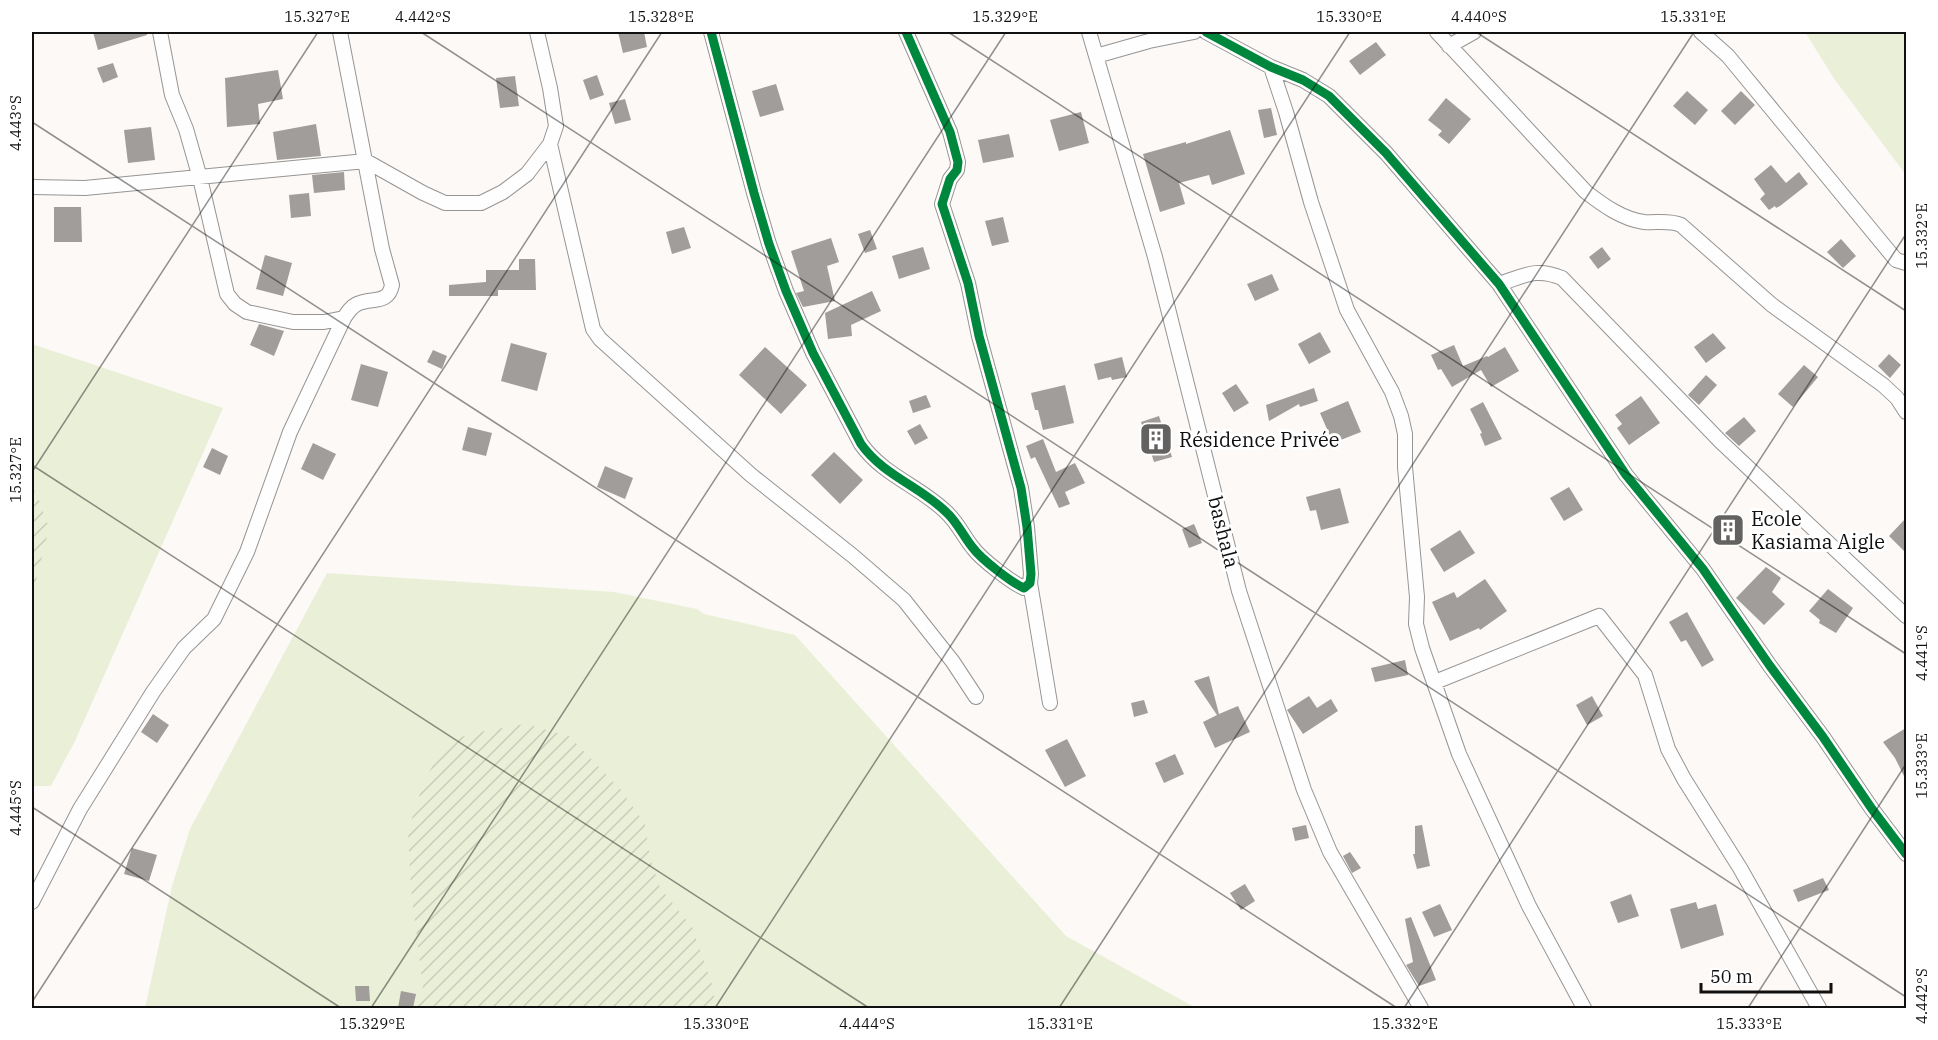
<svg xmlns="http://www.w3.org/2000/svg" width="1938" height="1040" font-family="'IBM Plex Serif',serif">
<defs>
<pattern id="garden-furrows" width="10" height="10" patternUnits="userSpaceOnUse" patternTransform="scale(1.5)"><rect width="10" height="10" fill="#eaf0d7"/><path d="M-1 1l2-2M0 10L10 0M9 11l2-2" fill="none" stroke="#c8cdb8"/></pattern>
</defs>
<rect width="100%" height="100%" fill="#fcf9f6"/>
<path fill="#eaf0d7" d="M1805,32h101v143l-71,-95z
M32,344l191,64 -148,333 -24,45h-19v-196l3,-4 1,-94 -4,-4z
M327,573l287,19 83,17 7,5 91,21 271,301 130,72h-1051l27,-122 18,-57z"/>
<path fill="url(#garden-furrows)" d="M32,488l4,4 13,36 -14,58 -3,4z
M525,724l44,12 52,54 24,34 5,34 10,30 32,39 21,60 2,21h-298l6,-21 -12,-99 -3,-57 16,-50 23,-40 28,-8z"/>
<path fill="#a09d9b" d="M93,32h54v3l-49,15z
M618,32h26l3,15 -24,6z
M1376,42l10,13 -26,20 -11,-14z
M113,63l5,14 -15,6 -6,-15z
M278,70l5,29 -25,5 2,20 -33,3 -2,-49z
M597,75l7,20 -14,5 -7,-20z
M515,76l4,30 -19,2 -4,-30z
M776,84l8,26 -24,7 -8,-26z
M1687,91l21,19 -13,15 -22,-19z
M1741,91l14,14 -20,20 -14,-14z
M1446,98l25,21 -22,25 -11,-9 4,-4 -14,-11z
M625,99l6,21 -16,4 -6,-21z
M1271,108l6,27 -13,3 -6,-28z
M1081,112l8,31 -30,8 -9,-31z
M316,124l5,32 -44,4 -4,-28z
M151,127l4,33 -27,3 -4,-33z
M1230,130l15,44 -33,11 -3,-10 -30,8 6,21 -25,8 -17,-58 43,-12v2z
M1009,134l5,23 -31,6 -5,-23z
M1771,165l15,18 13,-11 9,12 -28,22 -4,2 -1,-2 -6,4 -9,-11 5,-5 -11,-15z
M344,172l1,18 -31,3 -2,-18z
M309,193l2,23 -20,2 -2,-23z
M54,207h27l1,35h-28z
M1003,217l6,25 -17,4 -7,-25z
M684,227l7,21 -19,6 -6,-22z
M870,230l7,19 -12,4 -7,-19z
M831,238l8,24 -12,4 8,35 -32,6 -7,-14 8,-2 -13,-40z
M1841,239l15,17 -13,12 -16,-16z
M923,247l7,22 -31,10 -7,-23z
M1602,247l9,12 -13,10 -9,-12z
M265,255l27,8 -9,33 -27,-7z
M519,259h16l1,31h-38v6h-49v-11l37,-3v-12h33z
M1272,274l7,16 -24,11 -8,-17z
M872,291l9,20 -30,14 1,11 -24,3 -3,-26z
M259,324l25,7 -10,25 -24,-11z
M1320,332l11,20 -22,12 -11,-20z
M1713,333l13,15 -20,15 -12,-16z
M511,343l36,10 -10,38 -36,-10z
M1454,345l9,21 24,-10 1,1 17,-10 14,24 -28,16 -10,-17 -29,17 -11,-18 -3,1 -7,-15z
M765,347l42,38 -26,29 -42,-39z
M433,350l14,6 -5,13 -15,-7z
M1889,354l12,11 -11,13 -12,-12z
M1122,357l5,20 -15,3 -1,-3 -13,3 -4,-16z
M361,364l27,8 -10,35 -27,-7z
M1804,365l14,12 -25,30 -15,-13z
M1706,375l11,10 -18,20 -11,-10z
M1236,384l13,19 -15,9 -12,-19z
M1065,385l9,38 -31,7 -5,-20h-3l-4,-17z
M1314,388l4,13 -18,6 -1,-3 -30,17 -3,-16z
M926,395l5,12 -18,6 -4,-12z
M1641,396l19,27 -31,22 -12,-17 5,-4 -7,-9z
M1348,401l13,31 -28,11 -13,-30z
M1483,402l19,37 -17,7 -5,-12 2,-1 -12,-24z
M1159,416l13,41 -18,5 -13,-40z
M1744,417l12,14 -17,15 -14,-13z
M920,424l8,14 -13,7 -8,-14z
M468,427l24,6 -6,23 -24,-6z
M1043,439l13,33 19,-9 10,20 -20,9 5,12 -11,4 -24,-51 -4,2 -5,-13z
M313,443l23,11 -13,26 -22,-11z
M212,448l16,8 -8,19 -17,-8z
M834,452l29,28 -23,24 -29,-29z
M605,466l28,12 -8,21 -28,-12z
M1569,487l14,23 -19,11 -14,-23z
M1340,488l9,35 -28,7 -5,-20 -6,1 -4,-14z
M1906,518v35l-17,-17z
M1194,524l8,19 -13,5 -7,-19z
M1460,530l15,23 -31,19 -14,-23z
M1766,567l15,11 -9,14 13,12 -21,21 -28,-27z
M1485,579l22,32 -27,19 -1,-2 -29,13 -18,-39 22,-10 3,6z
M1828,589l25,19 -17,25 -17,-10 1,-3 -11,-9z
M1687,612l27,48 -12,7 -16,-27 -5,2 -12,-20z
M1405,660l3,15 -33,7 -4,-14z
M1209,676l10,38 19,-8 12,26 -35,16 -12,-26 14,-7 -23,-34z
M1309,696l8,12 14,-9 7,12 -35,23 -16,-24z
M1592,696l11,20 -16,9 -11,-20z
M1144,700l4,13 -14,4 -3,-14z
M153,714l16,11 -12,18 -16,-11z
M1906,728v52l-11,-22 -12,-16z
M1067,739l19,37 -21,11 -20,-37z
M1175,754l9,20 -20,9 -9,-20z
M1306,825l3,13 -14,3 -3,-13z
M1422,825l8,41 -13,3 -4,-15h2v-28z
M132,848l25,7 -8,26 -25,-7z
M1350,852l11,16 -9,5 -9,-17z
M1823,878l6,12 -31,12 -5,-12z
M1245,884l10,17 -14,9 -11,-17z
M1631,894l8,22 -21,7 -8,-21z
M1696,902l2,7 18,-5 8,31 -43,14 -11,-40z
M1440,904l12,26 -18,7 -12,-25z
M1411,917l25,63 -17,6 -13,-21 7,-3 -8,-43z
M355,986h14l1,15h-14z
M401,991l15,3 -3,14h-15z"/>
<g fill="none" stroke-linecap="round" stroke-linejoin="round">
<g stroke="#969594" stroke-width="16">
<path id="minor" d="M340,32l42,217 10,36c-4,20 -20,12 -35,19 -6,3 -9,8 -13,14
M537,32l13,56 6,38 -6,18 43,185 7,10 151,136 102,81 51,44 49,62 23,35
M711,32l43,161 15,51 17,47 27,62 48,91c22,31 58,42 84,67 12,10 18,25 28,37 8,11 39,35 51,40l6,-5 1,-9 -4,-47 -6,-39 -42,-152 -11,-53 -26,-79 8,-25 7,-9 1,-8 -8,-30 -44,-100
M1089,32l66,225 84,334 65,199 26,62 91,156
M1206,32l65,35 32,13 26,16 57,57 113,131 127,191 77,94 67,97 53,71 49,72 34,45
M1437,32l149,160c17,13 36,27 58,30 13,1 25,-2 37,3l91,80 111,80 14,13 9,14
M1701,32l27,24 168,204 10,3
M1449,46l25,-14
M1096,56l53,-15 45,-9
M1271,67l15,45 25,90 36,108 45,82 9,24 4,18v33l12,130 -1,27 6,24 37,106 70,152 55,102
M32,187l53,1 281,-27 57,32 22,10h36l22,-11 24,-18 23,-30
M1499,284c25,-8 37,-17 63,-6l159,164 185,174
M1030,583l20,120
M1435,682l164,-66 46,59 23,74 16,30 56,89 79,140
M32,902l48,-93 73,-117 31,-44 30,-29 33,-67 43,-120 54,-114 -20,4h-31l-46,-10 -12,-8 -8,-10 -27,-116 -14,-49 -14,-34 -12,-63"/>
</g>
<use href="#minor" stroke="#fffefe" stroke-width="14"/>
<g stroke="#fff" stroke-width="13">
<path id="cycleway" d="M711,32l43,161 15,51 17,47 27,62 48,91c22,31 58,42 84,67 12,10 18,25 28,37 8,11 39,35 51,40l6,-5 1,-9 -4,-47 -6,-39 -42,-152 -11,-53 -26,-79 8,-25 7,-9 1,-8 -8,-30 -44,-100
M1206,32l65,35 32,13 26,16 57,57 113,131 127,191 77,94 67,97 53,71 49,72 34,45"/>
</g>
<use href="#cycleway" stroke="#00873e" stroke-width="9"/>
</g>
<path fill="none" stroke="#101010" stroke-width="1.5" stroke-opacity="0.45" d="M421,32l1485,965M948,32l958,622M1476,32l430,279M32,122l1365,886M32,465l837,543M32,472l286,-440M32,807l309,201M32,1002l630,-970M371,1008l635,-976M715,1008l635,-976M1059,1008l635,-976M1404,1008l502,-774M1748,1008l158,-244"/>
<defs>
<g id="building-square" transform="scale(1.725)"><rect x="-9" y="-9" width="18" height="18" rx="4" fill="#636260" stroke="#fff"/><path d="M-4-6H4V6H1V3H-1V6H-4ZM-2.5-4.3h1.7v1.8h-1.7ZM.8-4.3h1.7v1.8H.8ZM-2.5-1h1.7V.8h-1.7ZM.8-1h1.7V.8H.8Z" fill="#fff"/></g>
</defs>
<g fill-rule="evenodd">
<use href="#building-square" x="1156" y="439"/>
<use href="#building-square" x="1728" y="530"/>
</g>
<g text-anchor="middle" dominant-baseline="central" stroke-width="6" stroke-linejoin="round" paint-order="stroke">
<g font-size="20" fill="#101010" stroke="#fff" text-anchor="start">
<text x="1179" y="439">Résidence Privée</text>
<text x="1751" y="518">Ecole<tspan x="1751" dy="23">Kasiama Aigle</tspan></text>
</g>
<g font-size="20" fill="#101010" stroke="#fff">
<text transform="translate(1224 532) rotate(76)">bashala</text>
</g>
</g>
<rect width="1938" height="1040" fill="none" stroke="#ffffff" stroke-width="66"/>
<path d="M1701 983v9h130v-9" fill="none" stroke="#101010" stroke-width="3"/>
<text x="1710" y="983" font-size="18" fill="#101010" stroke="#ffffff" stroke-width="4.5" paint-order="stroke">50 m</text>
<rect x="33" y="33" width="1872" height="974" fill="none" stroke="#101010" stroke-width="2"/>
<g font-size="15" text-anchor="middle" fill="#101010">
<text x="317" y="22">15.327°E</text>
<text x="423" y="22">4.442°S</text>
<text x="661" y="22">15.328°E</text>
<text x="1005" y="22">15.329°E</text>
<text x="1349" y="22">15.330°E</text>
<text x="1479" y="22">4.440°S</text>
<text x="1693" y="22">15.331°E</text>
<text transform="translate(16 123) rotate(-90)" y="5">4.443°S</text>
<text transform="translate(1922 236) rotate(-90)" y="5">15.332°E</text>
<text transform="translate(16 470) rotate(-90)" y="5">15.327°E</text>
<text transform="translate(1922 653) rotate(-90)" y="5">4.441°S</text>
<text transform="translate(1922 766) rotate(-90)" y="5">15.333°E</text>
<text transform="translate(16 808) rotate(-90)" y="5">4.445°S</text>
<text transform="translate(1922 996) rotate(-90)" y="5">4.442°S</text>
<text x="372" y="1029">15.329°E</text>
<text x="716" y="1029">15.330°E</text>
<text x="867" y="1029">4.444°S</text>
<text x="1060" y="1029">15.331°E</text>
<text x="1405" y="1029">15.332°E</text>
<text x="1749" y="1029">15.333°E</text>
</g>
</svg>
